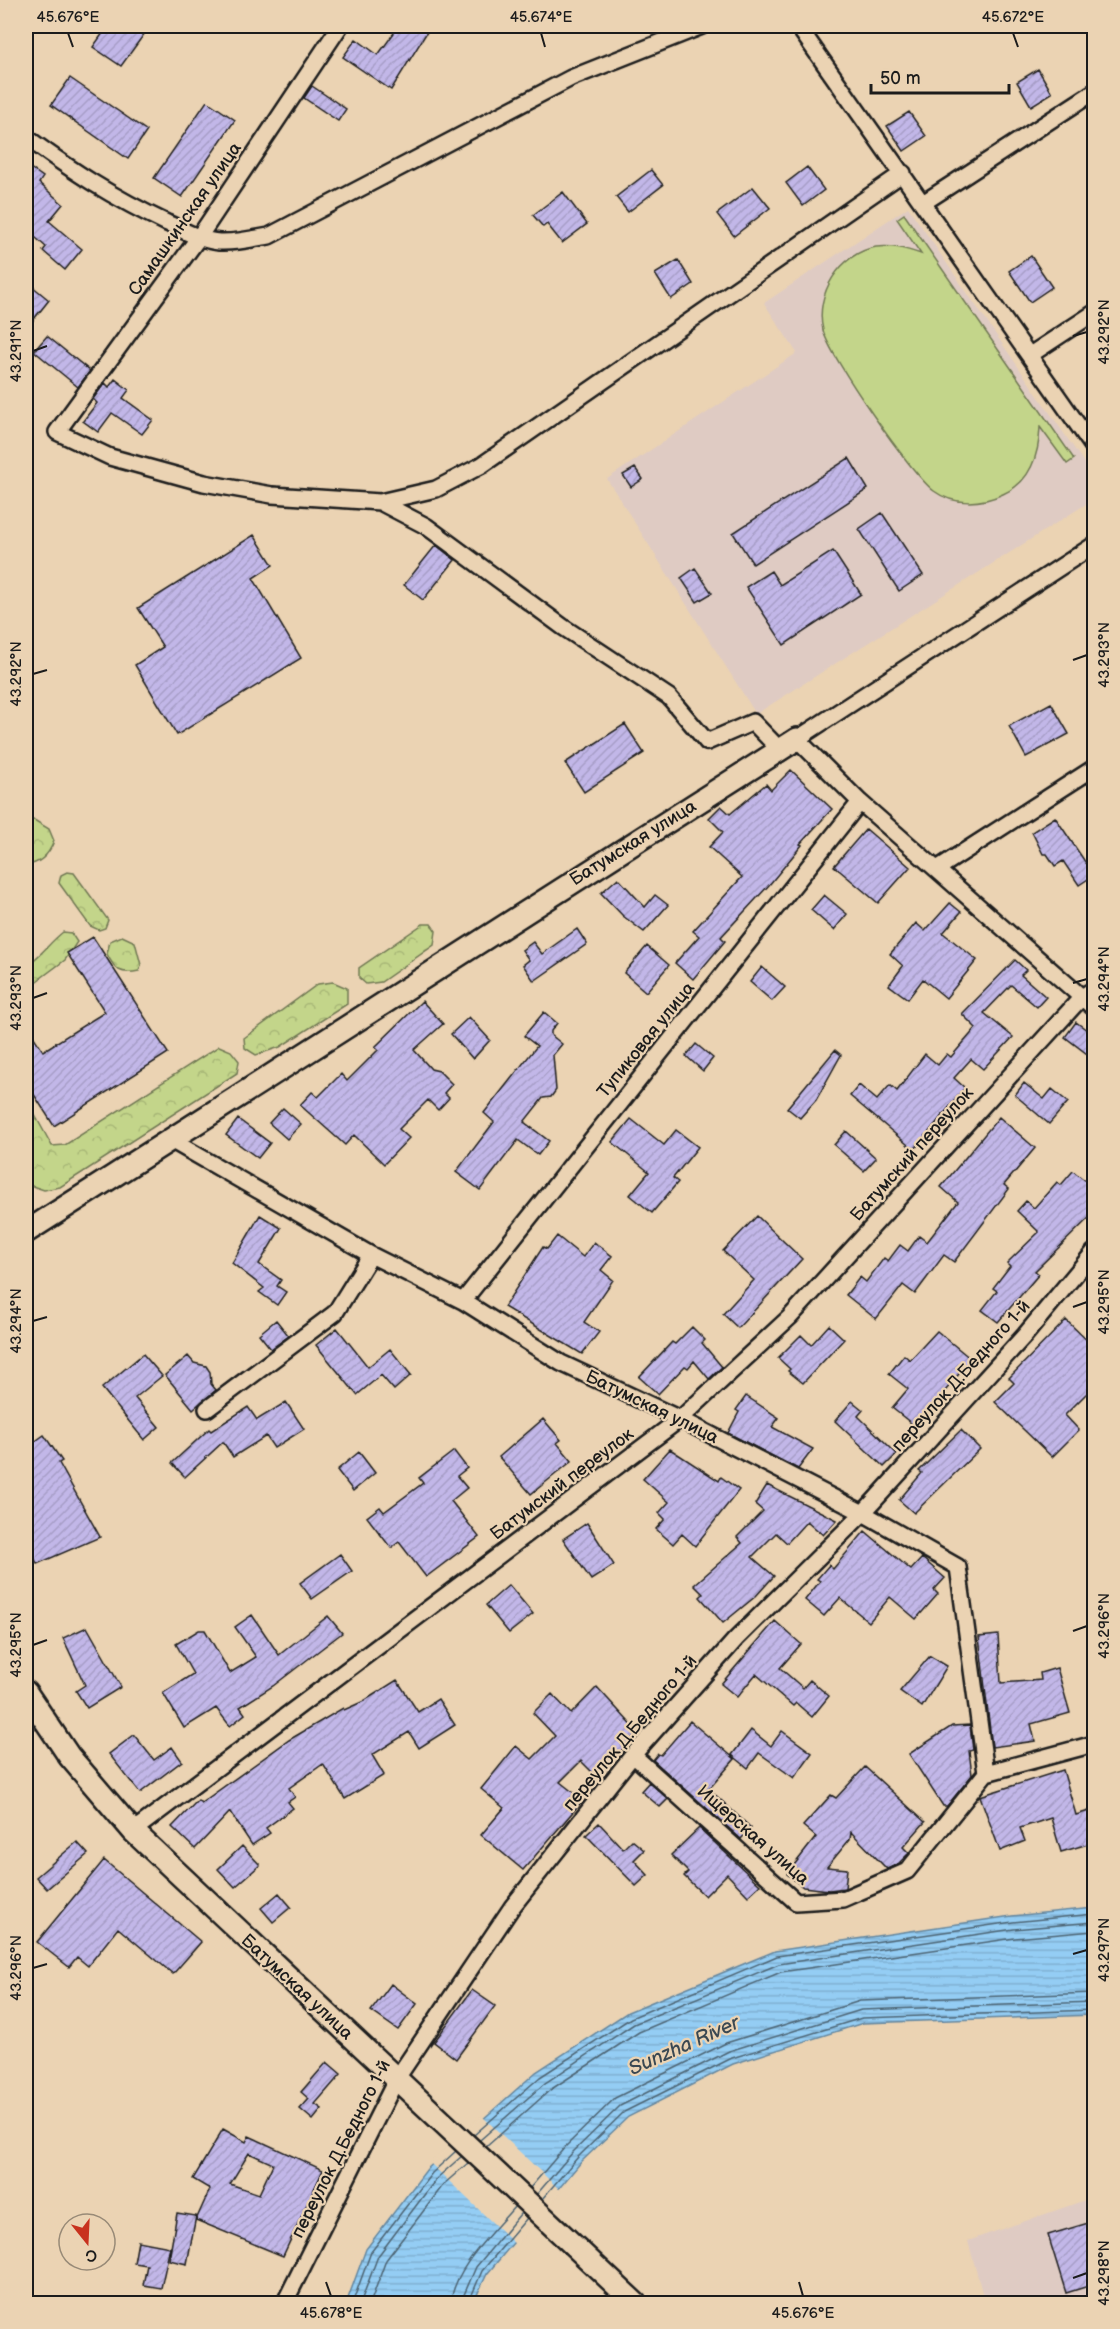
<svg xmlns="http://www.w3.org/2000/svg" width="1120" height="2329" font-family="'Balsamiq Sans',sans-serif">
<defs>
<pattern id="forest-crowns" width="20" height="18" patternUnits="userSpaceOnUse" patternTransform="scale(1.5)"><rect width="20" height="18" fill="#c3d58a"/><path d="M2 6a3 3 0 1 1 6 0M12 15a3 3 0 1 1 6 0" fill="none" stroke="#a7b676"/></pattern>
<pattern id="water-rules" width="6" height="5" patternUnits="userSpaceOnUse" patternTransform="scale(1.5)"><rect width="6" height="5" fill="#94cdf4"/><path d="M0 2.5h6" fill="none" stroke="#7fafd1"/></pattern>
<pattern id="building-hatch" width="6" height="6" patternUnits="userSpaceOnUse" patternTransform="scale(1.5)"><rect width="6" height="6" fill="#c2b7e8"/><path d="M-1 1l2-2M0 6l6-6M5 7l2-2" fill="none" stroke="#a69dc6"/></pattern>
</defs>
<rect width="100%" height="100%" fill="#ebd3b3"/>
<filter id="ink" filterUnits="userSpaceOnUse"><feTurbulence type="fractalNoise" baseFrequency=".0167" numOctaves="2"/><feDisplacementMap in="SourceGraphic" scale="12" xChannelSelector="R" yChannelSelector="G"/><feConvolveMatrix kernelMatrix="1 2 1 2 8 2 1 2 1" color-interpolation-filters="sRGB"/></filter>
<g filter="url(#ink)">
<path fill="#dfcbc3" d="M908,207l186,270v22l-338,215 -149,-235 190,-126 -33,-50z
M1094,2197v106h-109l-17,-62z"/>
<path fill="#c3d58a" stroke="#707853" stroke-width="1.5" d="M904,214l170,245 -7,5 -27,-37c-1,27 -9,55 -37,67 -21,10 -49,12 -69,-3 -22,-16 -105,-135 -111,-161 -9,-35 17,-77 53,-83 17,-2 30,2 45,7l-24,-35z"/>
<path fill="url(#forest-crowns)" stroke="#707853" stroke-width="1.5" d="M34,820l15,9 5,12c-5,13 -14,23 -28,24v-44z
M67,872l7,1 34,47 -3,8 -6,2 -9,-4 -31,-43 2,-8z
M423,924h8l5,7 -2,14 -53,37 -15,2 -7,-6v-10z
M63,932l8,1 6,9 -12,18 -39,29v-23c17,-12 22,-22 37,-34z
M122,936l13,6 6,23 -2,6c-19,4 -24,-1 -32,-17l3,-13z
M333,982l14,6v16l-67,43 -24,8 -11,-7 -1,-10 74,-54z
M219,1046l12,5 8,10 -2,12 -177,114 -16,3 -18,-6v-85l26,47 13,-1z"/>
<path fill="url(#water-rules)" stroke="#64869e" stroke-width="1.5" d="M1094,1908v107l-231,8 -130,41 -105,53 -46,44 -95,113 -14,29 -127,1 20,-55 61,-80 109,-97 92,-60 147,-61 237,-35z"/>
<path fill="#ebd3b3" d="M482,2116l79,75 -45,54 -86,-82z"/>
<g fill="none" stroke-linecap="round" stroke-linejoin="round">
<path stroke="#4c6372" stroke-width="1.5" d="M474,2135l66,-58 91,-59 146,-62 236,-34 81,-8
M480,2140l65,-57 89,-59 145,-60 235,-35 80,-7
M486,2147l64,-57 89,-58 142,-60 234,-34 79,-7
M530,2188l36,-42 49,-48 111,-55 134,-42 234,-8
M537,2194l36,-42 47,-46 109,-55 132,-41 233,-8
M542,2199l36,-42 46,-45 108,-54 130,-40 232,-8
M352,2304l19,-52 61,-79 24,-22
M360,2304l18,-48 59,-78 25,-22
M370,2304l16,-44 58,-76 24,-21
M451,2304c1,-34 43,-73 64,-98
M460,2304l16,-37 45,-54
M468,2304l14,-33 45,-53"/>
</g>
<path fill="url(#building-hatch)" stroke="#1c1c1c" stroke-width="1.5" fill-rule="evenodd" d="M108,26h42l-29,40 -28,-19z
M399,26h18l10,6 -36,58 -48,-33 13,-18 22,16z
M1038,69l14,24 -21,13 -14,-24z
M70,78l77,53 -19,28 -77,-54z
M312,86l34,23 -8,12 -34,-23z
M207,101l28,19 -53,77 -28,-19z
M909,112l17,24 -22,15 -17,-25z
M26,165l17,12 -4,6 24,21 -14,17 33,28 -17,21 -22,-19 3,-4 -20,-18z
M807,167l17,23 -21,16 -17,-23z
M651,170l12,15 -35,27 -12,-15z
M753,187l17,21 -36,28 -17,-22z
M563,192l24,32 -25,19 -15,-19 -4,3 -10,-12z
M1031,256l21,31 -22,15 -21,-31z
M678,260l15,24 -22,15 -16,-25z
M26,281l23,19 -23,29z
M47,336l43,35 -12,16 -44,-36z
M115,379l14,11 -6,8 30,22 -11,14 -30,-21 -14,19 -15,-11 14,-18 -4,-4 12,-16 4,4z
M849,458l19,31 -115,75 -20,-31z
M635,468l8,11 -12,8 -8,-12z
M882,513l41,62 -24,16 -40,-62z
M254,535l19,30 -20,13 48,80 -124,77 -42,-70 28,-18 -25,-39z
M436,545l19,15 -32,40 -19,-15z
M833,551l28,43 -77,51 -38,-58 25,-16 9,14z
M695,568l17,25 -15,9 -16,-24z
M1051,703l18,31 -43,23 -17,-31z
M625,724l19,29 -60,39 -19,-29z
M791,770l41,39 -32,35 2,1 -33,40 -48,52 4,4 -32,38 -18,-16 24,-27 -6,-5 49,-54 -33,-30 14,-15 -14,-14 12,-12 9,8 36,-30 5,6z
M1055,817l39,58 -15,10 -16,-24 -8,5 -8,-12h-4l-11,-22z
M866,829l44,38 -32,36 -44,-37z
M618,878l27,29 10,-12 13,10 -24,27 -21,-16 -22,-23z
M824,895l23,19 -13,16 -23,-20z
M950,903l11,9 -18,21 34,27 -31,38 -23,-19 -15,20 -19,-14 14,-19 -13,-12 26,-31 9,8z
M577,929l10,15 -53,37 -11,-16 6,-5 -7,-10 11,-8 9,12z
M93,937l75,116 -114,73 -28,-44v-57l17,26 62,-39 -38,-59z
M647,946l22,19 -23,27 -22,-19z
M1015,960l11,10 -5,5 25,22 -9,10 -26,-22 -27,28 29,24 -30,32 -12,-10 -17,19 11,10 -51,62 -64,-54 9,-11 18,15 13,-15 7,6 28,-37 13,11 9,-11 4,3 25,-29 -14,-14z
M762,967l23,20 -13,14 -22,-19z
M422,1001l21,23 -29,26 17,19 8,2 13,13 -8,9 5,5 -11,12 -10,-10 -29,29 10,9 -25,26 -30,-29 -9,10 -45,-40 12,-13 6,5 23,-23 6,7 31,-31 -3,-3z
M544,1012l13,11 -6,8v4l11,9 -9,11 3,35 -5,7 -8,1 -19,24 25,19 -11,14 -20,-15 -38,50 -24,-18 38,-50 -10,-9 53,-67 -13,-10z
M469,1017l21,23 -17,19 -22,-25z
M1076,1022l19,14v24l-30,-23z
M696,1044l17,14 -10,13 -17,-15z
M835,1050l6,5 -25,45 -16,18 -13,-10z
M1024,1083l20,16 8,-10 16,13 -19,22 -34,-29z
M283,1108l18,16 -14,15 -18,-16z
M999,1117l36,31 -31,37 5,4 -55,73 -10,-7 -29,39 -12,-9 -27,34 -30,-24 14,-18 6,5 18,-24 4,3 12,-16 8,6 11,-15 8,6 31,-40 -17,-15z
M238,1119l32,24 -12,15 -32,-23z
M631,1119l33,26 12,-15 22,17 -25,31 5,4 -26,31 -22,-18 19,-23 -37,-30z
M846,1131l30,27 -12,13 -30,-26z
M1073,1171l22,17v24l-60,59 4,3 -41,48 -16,-12 15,-19 -4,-3 17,-22 -3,-3 32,-31 -22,-21 9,-10 8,7 23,-26 4,3z
M260,1215l21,13 -22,36 22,16 -4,6 9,6 -9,13 -18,-13 5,-4 -32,-25z
M757,1216l45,43 -64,69 -15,-14 31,-34 -31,-29z
M557,1236l26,21 11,-15 18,14 -11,14 12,10 -29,42 15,10 -17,22 -78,-47 39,-60 4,2z
M276,1320l13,16 -18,13 -12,-15z
M1066,1320l29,28v37l-30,30 14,15 -27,27 -57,-55 19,-19 -5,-5z
M829,1325l15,14 -41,44 -15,-12 2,-2 -12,-11 23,-23 10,10z
M692,1327l13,13 -3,3 20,24 -13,12 -15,-18 -6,7 -3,-2 -27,28 -19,-17 33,-35 3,2z
M337,1328l31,39 22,-18 21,26 -17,15 -13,-15 -24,20 -41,-50z
M937,1331l34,28 -55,68 -24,-19 16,-19 -19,-15 15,-19 6,5z
M143,1354l19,22 -27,22 24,29 -15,13 -42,-52z
M188,1356l6,7 12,3 4,6 1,12 5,6 -23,19 -28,-34z
M746,1396l33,22 -7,9 41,22 -15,20 -70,-36 11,-21 -3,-2z
M852,1401l11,9 -5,6 39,38 -13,13 -49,-46z
M286,1402l18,27 -30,19 -8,-12 -33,21 -10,-15 -38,35 -13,-14 37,-34 2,2 37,-24 9,13z
M543,1419l18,21 -4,3 15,18 -41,33 -32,-37z
M961,1430l19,19 -66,64 -15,-13 23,-27 -3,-2z
M44,1435l18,26 -3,2 41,74 -63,27 -11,-28v-88z
M670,1449l49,32 2,-4 18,13 -44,56 -13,-12 -9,10 -17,-15 9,-10 -6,-6 10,-11 -26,-23z
M454,1451l13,17 -10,8 10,12 -16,13 28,36 -53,40 -27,-35 -8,6 -24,-31 13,-10 4,5 39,-29 -4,-5z
M359,1452l16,21 -22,18 -16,-21z
M767,1485l70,35 -14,15 -16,-14 -20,22 -11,-10 -24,24 22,19 -18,20 -33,27 -23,-26 3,-3 -9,-9 48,-42 -5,-6 26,-26 -8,-7z
M587,1523l27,42 -23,15 -28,-41z
M865,1531l46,39 11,-12 23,20 -11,12 4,4 -22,25 -26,-22 -21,25 -29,-24 -16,18 -19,-16 15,-19 -3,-2 12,-14 4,4z
M340,1554l12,17 -40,28 -12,-16z
M509,1585l24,29 -24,19 -23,-28z
M252,1615l27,40 49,-39 14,17 -69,53 -33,21 5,7 -15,12 -14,-18 -32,20 -21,-35 30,-19 -17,-30 23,-14h6l25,43 26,-16 -21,-30z
M775,1621l26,23 -21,24 23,20 7,-8 19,16 -17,21 -16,-14 -3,3 -37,-32 -19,23 -16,-13z
M87,1627l34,60 -34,21 -11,-17 9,-6 -22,-47z
M998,1635l3,48 40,-3 -1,-7 17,-5 13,45 -39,11 4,17 -43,6 -13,-110z
M930,1656l17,10 -25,41 -22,-16z
M397,1680l21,32 20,-13 17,26 -36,23 -10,-16 -37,23 12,20 -39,24 -22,-35 -34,24 6,9 -7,5 5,6 -27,20 4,5 -18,12 -22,-33 -35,37 -23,-22 26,-27 3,3 88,-63 54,-32 1,2 20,-9z
M597,1687l41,45 -41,45 -16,-16 -21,21 23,18 -60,70 -42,-35 23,-27 -23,-19 35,-43 16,13 23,-23 -22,-23 19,-19 19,20z
M690,1721l45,38 -26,30 42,39 -10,11 -88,-79 5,-6 3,1z
M970,1725l3,25 -4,1 3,24 -25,31h-4l-34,-52 43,-28z
M751,1730l20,16 11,-15 30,22 -18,25 -35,-25 -11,15 -16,-13z
M134,1735l20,25 18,-13 10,14 -42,32 -31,-39z
M865,1767l60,55 -22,25 6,6 -11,11 -11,5 -36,-37 -1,7 -23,28 20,2 -2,19 -16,2 -26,-3 -16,-13 29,-37 -13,-11 28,-31 5,3z
M1063,1770l13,45 13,-4 6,18v13l-34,10 -10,-34 -31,10 5,13 -25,10 -20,-55z
M649,1782l19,17 -8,8 -19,-16z
M599,1823l24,26 9,-9 12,10 -10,10 14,15 -12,11 -50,-51z
M699,1828l61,57 -12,11 -21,-22 -22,22 -21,-20 4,-4 -17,-17z
M77,1842l11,12 -41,35 -11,-12z
M242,1846l18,19 -25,22 -17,-18z
M104,1860l97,82 -28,32 -55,-46 -30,38 -11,-9 -8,10 -32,-25z
M279,1893l12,14 -18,15 -12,-14z
M391,1984l26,20 -19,26 -27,-19z
M472,1990l23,16 -39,53 -22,-17z
M327,2062l14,12 -26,30 7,5 -9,11 -13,-11 9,-10 -8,-7z
M223,2129l23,13 3,-6 74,34 -40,86 -87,-36 14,-31 -17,-10zM249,2153l24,11 -14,30 -29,-10z
M177,2213l19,3 -9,48 -18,-4z
M1095,2221v63l-29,9 -18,-58z
M138,2241l32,6 -9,41 -18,-3 4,-20 -13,-2z"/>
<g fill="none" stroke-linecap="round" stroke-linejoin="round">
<g stroke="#1c1c1c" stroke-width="20">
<path id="street" d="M340,26l-141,211 -142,195 53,25 94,26 68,12 108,7 46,24 137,101 106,70 38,45 46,-20 27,28
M798,26l296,422
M26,137c48,35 86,60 141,86 16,7 33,17 52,19 17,1 33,-3 50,-6l302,-158 131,-52
M923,203l171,-111
M1030,355l64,-42
M380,502l56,-13 46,-24 421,-292
M1094,545l-297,194 63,63 234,206
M937,869l157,-101
M169,1139l202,116 92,46 98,62 119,56 183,94 95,54 28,206
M463,1301l397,-499
M207,1409l128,-96 36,-58
M633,1755l163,147 47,-3 64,-28 79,-98 108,-29
M133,1831l547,-412 110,-102 292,-320 12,-8
M284,2304l113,-226 115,-171 121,-152 103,-116 127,-126 162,-178 69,-83"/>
</g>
<g stroke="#1c1c1c" stroke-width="26">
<path id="secondary" d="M26,1232l771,-493
M26,1692l43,64 64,75 503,473"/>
</g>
<use href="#street" stroke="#ebd3b3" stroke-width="15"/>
<use href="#secondary" stroke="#ebd3b3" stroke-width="21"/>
</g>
</g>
<path fill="none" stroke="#1c1c1c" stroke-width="2" d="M68,33l5,14M541,33l4,14M1013,33l5,14M1073,336l14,-4M33,351l14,-5M1073,660l14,-5M33,674l14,-4M1073,983l14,-4M33,998l14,-5M1073,1307l14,-5M33,1321l14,-4M1073,1631l14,-5M33,1645l14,-5M1073,1954l14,-4M33,1968l14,-4M1073,2278l14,-5M326,2282l5,14M799,2282l4,14"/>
<g text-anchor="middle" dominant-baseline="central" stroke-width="4.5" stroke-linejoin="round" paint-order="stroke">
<g font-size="18" fill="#1c1c1c" stroke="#ebd3b3">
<text transform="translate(185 219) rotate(-55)">Самашкинская улица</text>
<text transform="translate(633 843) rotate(-32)">Батумская улица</text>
<text transform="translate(646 1040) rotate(-51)">Тупиковая улица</text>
<text transform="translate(912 1154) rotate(-48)">Батумский переулок</text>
<text transform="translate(961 1376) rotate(-48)">переулок Д.Бедного 1-й</text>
<text transform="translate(652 1407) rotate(26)">Батумская улица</text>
<text transform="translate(562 1484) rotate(-37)">Батумский переулок</text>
<text transform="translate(630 1733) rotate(-50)">переулок Д.Бедного 1-й</text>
<text transform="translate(753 1835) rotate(41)">Ищерская улица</text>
<text transform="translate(297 1987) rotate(43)">Батумская улица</text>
<text transform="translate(341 2149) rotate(-63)">переулок Д.Бедного 1-й</text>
</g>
<g font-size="20" font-style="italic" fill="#3a4852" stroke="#ebd3b3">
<text transform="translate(684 2046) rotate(-24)">Sunzha River</text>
</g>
</g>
<rect width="1120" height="2329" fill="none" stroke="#ebd3b3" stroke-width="66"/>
<g transform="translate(87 2242) rotate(162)"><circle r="28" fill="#ebd3b3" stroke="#988a77" stroke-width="1.5"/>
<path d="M0-4.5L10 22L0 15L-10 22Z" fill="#c8321e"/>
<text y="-9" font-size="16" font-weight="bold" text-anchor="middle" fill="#1c1c1c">С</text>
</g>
<path d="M871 84v9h138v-9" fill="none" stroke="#1c1c1c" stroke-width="3"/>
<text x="880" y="84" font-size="18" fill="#1c1c1c" stroke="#ebd3b3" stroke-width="4.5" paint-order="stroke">50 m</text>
<rect x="33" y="33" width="1054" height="2263" fill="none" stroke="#1c1c1c" stroke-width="2"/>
<g font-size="15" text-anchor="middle" fill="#1c1c1c">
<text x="68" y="22">45.676°E</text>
<text x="541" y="22">45.674°E</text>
<text x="1013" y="22">45.672°E</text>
<text transform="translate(1104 332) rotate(-90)" y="5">43.292°N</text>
<text transform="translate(16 351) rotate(-90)" y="5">43.291°N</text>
<text transform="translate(1104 655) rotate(-90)" y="5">43.293°N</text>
<text transform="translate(16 674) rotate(-90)" y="5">43.292°N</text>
<text transform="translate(1104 979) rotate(-90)" y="5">43.294°N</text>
<text transform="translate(16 998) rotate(-90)" y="5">43.293°N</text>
<text transform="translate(1104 1302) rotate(-90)" y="5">43.295°N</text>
<text transform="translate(16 1321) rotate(-90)" y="5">43.294°N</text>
<text transform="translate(1104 1626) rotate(-90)" y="5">43.296°N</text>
<text transform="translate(16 1645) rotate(-90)" y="5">43.295°N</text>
<text transform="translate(1104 1950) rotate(-90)" y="5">43.297°N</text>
<text transform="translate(16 1968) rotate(-90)" y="5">43.296°N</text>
<text transform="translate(1104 2273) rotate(-90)" y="5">43.298°N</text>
<text x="331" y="2318">45.678°E</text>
<text x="803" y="2318">45.676°E</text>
</g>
</svg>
